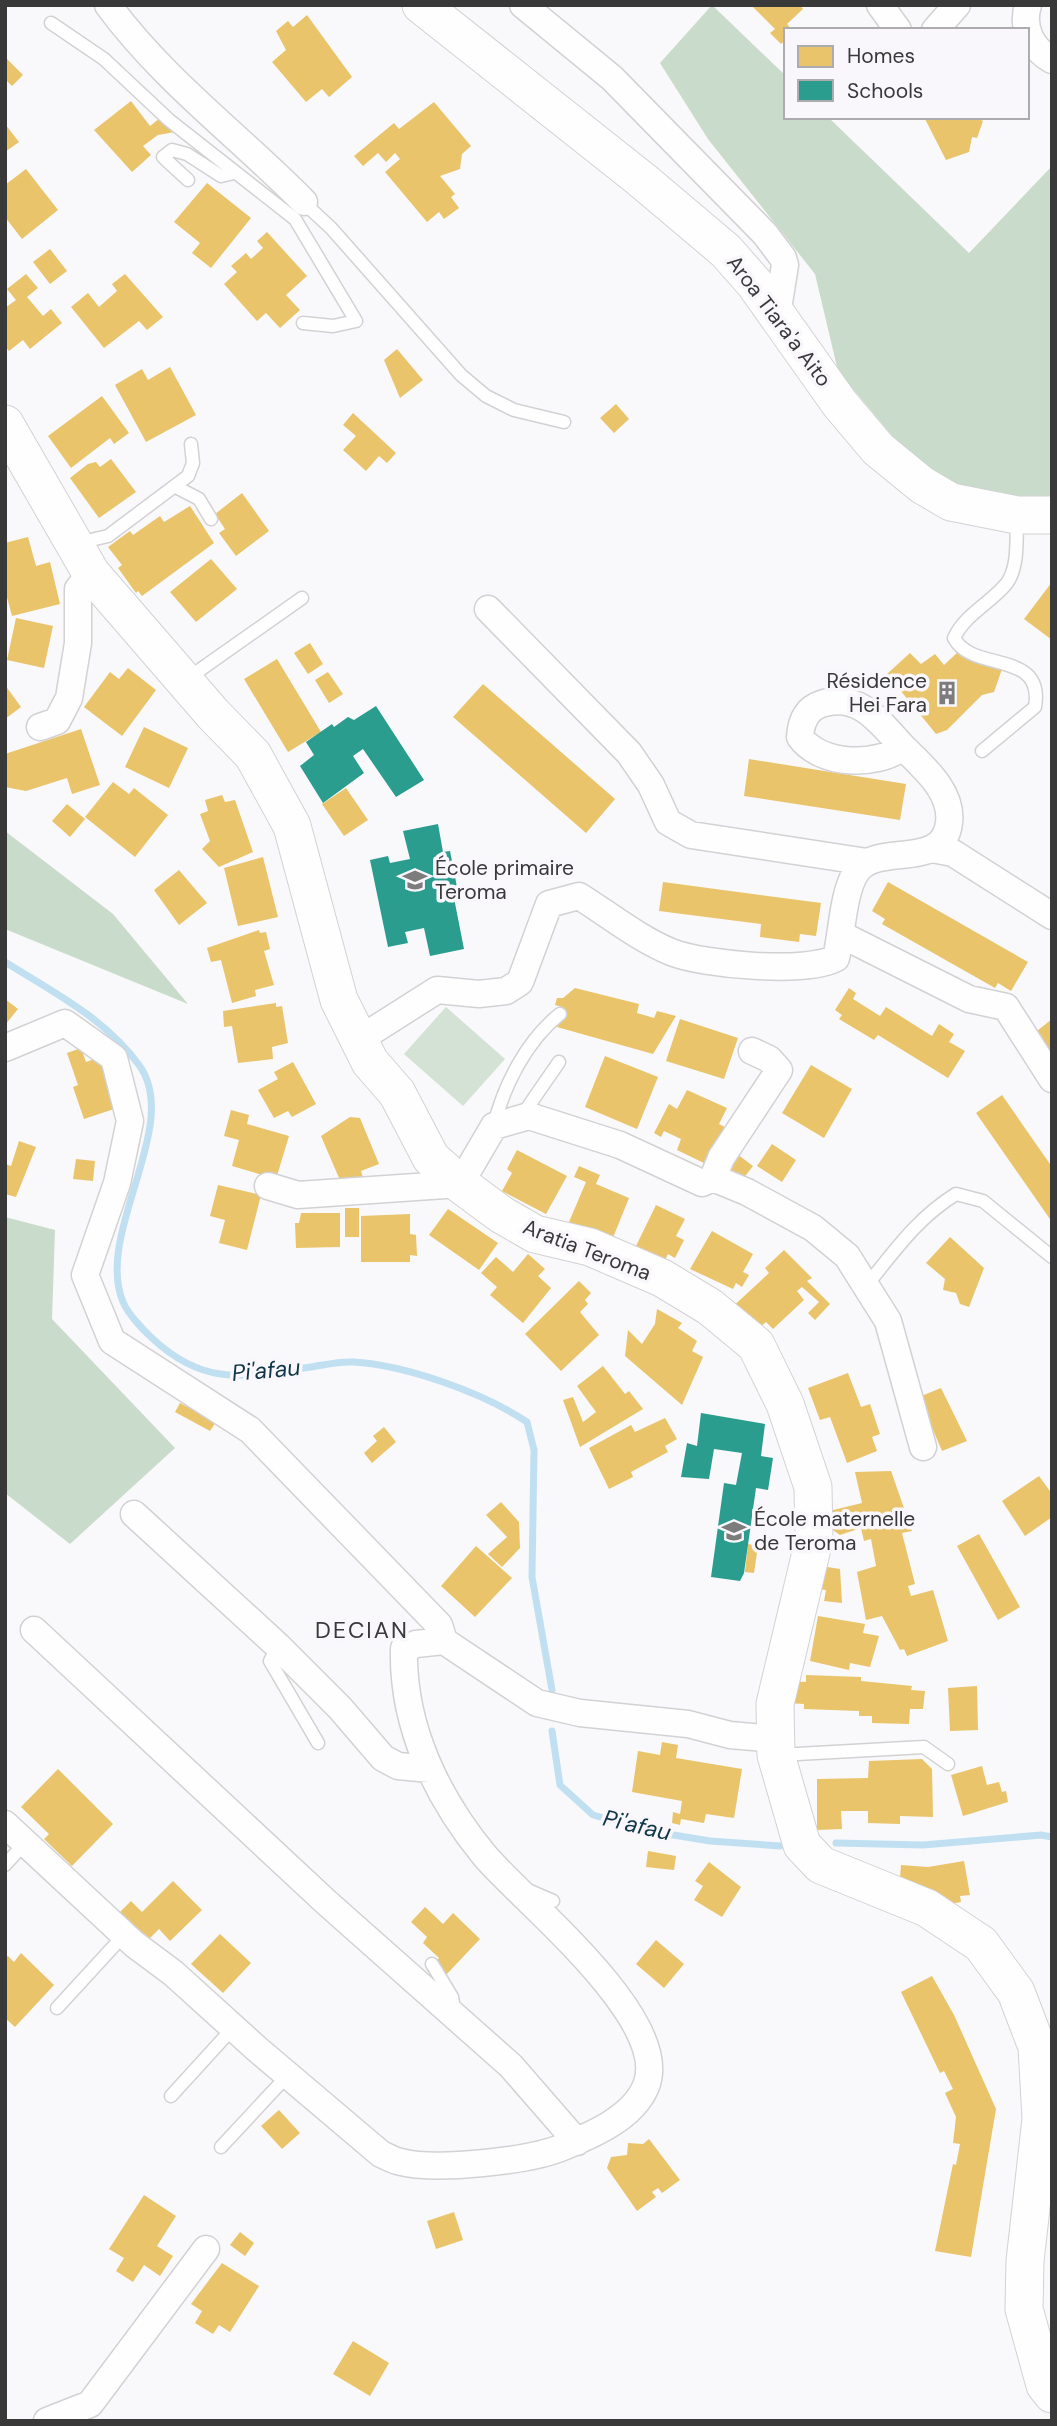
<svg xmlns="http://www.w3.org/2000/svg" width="1057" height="2426" font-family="'DM Sans',sans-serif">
<rect width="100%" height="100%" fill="#f9f8fa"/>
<path fill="#d4e1d5" d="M446,1007l59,52 -42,47 -59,-52z"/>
<path fill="#c9dbca" d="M712,5l74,71v41h42l141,136 83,-87v334l-75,-1 -62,-36 -77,-92 -23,-97 -107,-135 -48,-76z
M5,831l108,83 75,90 -183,-75z
M5,1217l50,13 -3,89 123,129 -105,96 -65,-51z"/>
<path fill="#e9c46a" d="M751,5h49l3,4 -16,15 5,6h-6v10l-5,4 -11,-11 5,-4z
M307,15l45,62 -23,20 -7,-8 -16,13 -34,-40 14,-12 -10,-19 12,-10 5,6z
M5,57l18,18 -11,11 -7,-7z
M131,101l19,25 10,-8 15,14 -17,3 -15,11 8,9 -19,17 -38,-42z
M434,102l37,44 -9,8 -2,15 -20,7 15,18 -4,3 8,11 -15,11 -5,-7 -12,10 -42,-50 15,-13 -5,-6 -9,9 -8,-9 -15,13 -9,-10 40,-33 5,6z
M929,117h47l7,4 -6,17 -5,-1 -3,15 -23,8 -21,-41z
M5,124l14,18 -14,10z
M26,169l32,41 -36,29 -17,-22v-32z
M207,183l44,35 -40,50 -19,-15 8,-10 -26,-21z
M267,232l40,44 -21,19 14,15 -20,18 -14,-15 -9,8 -33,-37 13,-12 -6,-6 15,-13 5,6 12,-11 -6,-7z
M50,249l17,22 -17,13 -17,-22z
M26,274l12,14 -11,9 16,19 8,-7 11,14 -32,26 -7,-9 -14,11 -4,-5v-38l11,-8 -9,-11z
M125,274l38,43 -16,13 -8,-9 -35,27 -33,-41 17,-14 11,14 18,-16 -5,-7z
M397,349l26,31 -23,18 -16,-38z
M170,367l26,48 -50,27 -31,-57 27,-16 6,11z
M102,396l27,37 -15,11 -4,-6 -39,30 -23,-32z
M616,404l13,15 -15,14 -14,-15z
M353,413l43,40 -9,10 -8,-7 -13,15 -23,-21 13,-14 -13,-11z
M111,459l25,33 -37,26 -29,-40 18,-14 8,-2 4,5z
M242,493l27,38 -33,25 -17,-23 6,-4 -10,-15z
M190,506l24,37 -72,53 -4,-5 -2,2 -18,-25 4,-3 -14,-18 22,-16 3,4 27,-19 4,6z
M28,537l8,29 14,-4 10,42 -48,12 -7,-26v-47z
M211,559l26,30 -41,33 -26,-30z
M1052,582v58l-28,-21z
M16,618l37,8 -9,42 -37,-8z
M310,643l13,21 -15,10 -14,-21z
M958,652l44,17 -8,23 -12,3 -35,35 -11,4 -49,-60 23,-21 11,11 14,-10 9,11z
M277,659l44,73 -33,20 -44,-73z
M128,668l28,22 -34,46 -38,-29 26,-35 9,7z
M328,672l15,22 -14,9 -14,-23z
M483,684l132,115 -29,34 -133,-116z
M5,685l16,22 -16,12z
M144,727l44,21 -19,40 -44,-21z
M81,729l19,56 -28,9 -5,-16 -41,13 -21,-4v-33z
M749,759l157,25 -6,36 -156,-24z
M113,782l16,12 5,-6 34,27 -33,42 -50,-40z
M346,788l22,32 -24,16 -22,-32z
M222,795l3,7 10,-2 18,52 -34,15 -17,-18 8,-8 -10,-27 8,-3 -3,-11z
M67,804l18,15 -15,18 -18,-16z
M263,857l15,60 -40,9 -14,-58z
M179,870l28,33 -28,22 -25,-35z
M663,882l158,21 -5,33 -16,-2 -1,8 -39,-5 1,-13 -102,-13z
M888,882l140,80 -17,29 -13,-8 -3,5 -113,-64 3,-5 -13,-8z
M259,930l1,3 6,-1 4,17 -6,2 10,34 -19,5 1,6 -24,7 -11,-43 -10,2 -4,-14z
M575,988l64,16 -2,9 17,5 3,-7 19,5 -23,38 -96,-27 5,-20 -7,-2 2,-7h6z
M849,988l7,5 -3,6 27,17 6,-9 46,29 7,-12 15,10 -5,8 16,9 -17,27 -70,-43 -4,5 -35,-21 3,-4 -7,-5z
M5,999l13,10 -13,16z
M276,1003v4l6,-1 6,37 -16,4 1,12 -35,4 -6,-37 -8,1 -1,-16z
M680,1019l58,19 -14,41 -58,-18z
M1052,1019v34l-4,3 -16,-21z
M81,1048l5,14 14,-5 23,49 -39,13 -11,-32 5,-2 -11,-32z
M605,1056l53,21 -21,52 -52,-22z
M293,1062l23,42 -24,13 -4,-6 -14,7 -16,-28 20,-11 -4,-7z
M811,1065l41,24 -28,49 -42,-25z
M687,1090l40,18 -8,16 8,4 -19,37 -31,-15 4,-11 -17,-8 -3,6 -7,-4 15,-29 8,5z
M1002,1095l50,72v55l-76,-109z
M231,1110l18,5 -2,9 42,12 -13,43 -44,-13 7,-26 -15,-4z
M350,1117l10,1 19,46 -18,7 2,7 -21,7 -21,-49z
M19,1141l17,6 -20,50 -11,-3v-30l6,2z
M772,1144l24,16 -14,22 -25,-16z
M517,1150l50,26 -21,38 -44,-23 10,-18 -5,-4z
M737,1154l16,12 -10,13 -15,-11z
M76,1159l19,2 -2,20 -20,-2z
M579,1166l21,9 -4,9 33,14 -17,42 -43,-18 17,-40 -12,-5z
M218,1185l43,10 -14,55 -28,-7 6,-23 -15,-4z
M656,1205l29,14 -9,17 8,4 -9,18 -7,-4 -3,6 -29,-14z
M345,1208h14v29h-14z
M448,1209l50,34 -19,27 -50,-35z
M301,1213h39v34l-44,1 -1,-25h4z
M410,1214v20l6,1 1,21 -7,-1v7h-49v-46z
M712,1231l41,23 -10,18 6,3 -7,12 -6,-4 -3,6 -43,-20z
M950,1237l34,31 -15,39 -9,-3 -4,-11 -13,-3 2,-11 -19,-16z
M784,1250l28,28 -5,3 23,23 -15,16 -7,-7 11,-11 -17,-15 -5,4 7,9 -31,29 -7,-7 -14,12 -24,-23 41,-38 -4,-5z
M528,1254l17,15 -7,7 13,12 -28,35 -33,-28 7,-8 -16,-14 15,-16 17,15z
M579,1281l12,12 -6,7 3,4 -8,8 19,23 -38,36 -36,-37z
M657,1309l25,14 -4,5 19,13 -5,10 11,6 -21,48 -57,-49 3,-26 14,14 13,-20z
M603,1366l22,28 4,-3 14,18 -63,38 -17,-47 10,-3 10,25 13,-10 -19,-26z
M848,1373l13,34 9,-3 10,30 -8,3 5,14 -30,12 -17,-46 -10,3 -12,-32z
M941,1388l26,53 -25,10 -23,-54z
M180,1403l36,19 -6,9 -35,-19z
M665,1418l12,21 -12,7 3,6 -37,20 2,5 -24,12 -20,-41 42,-23 4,7z
M384,1427l12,15 -24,21 -8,-10 13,-12 -4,-5z
M891,1471l21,60 -10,2 13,51 -7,2 3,10 22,-6 15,51 -41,15 -3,-7 -4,1 -18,-34 -16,4 -9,-48 19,-6 -5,-27 -7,2 -3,-13 -21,7 -10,-7 -5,-16 37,-9 -7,-31z
M1039,1476l13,18v23l-27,19 -23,-35z
M501,1502l18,20 1,26 -18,19 -14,-13 19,-17 -21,-22z
M979,1534l41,73 -22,13 -41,-74z
M748,1544l10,2 -4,27 -9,-1z
M476,1546l36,32 -37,39 -34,-31z
M821,1566l19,3 2,34 -18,-2 2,-11 -9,-1z
M818,1616l47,8 -2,9 16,3 -9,31 -20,-4 -1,7 -39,-9z
M806,1675l55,2v4l51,5 -1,4 14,1 -2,18h-13l-1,15 -37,-1v-7h-13v-5l-55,-2v-5l-18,-1 1,-22 19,1z
M977,1686l1,44 -28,1 -2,-43z
M662,1742l16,3 -2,13 66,11 -8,49 -28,-4 -2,9 -23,-4 -1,6 -8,-2 1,-11 7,2 2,-13 -50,-9 6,-41 22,4z
M922,1759l10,10 1,48 -33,-1v8l-32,-1v-12h-27l1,18 -25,1v-51l51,-1 1,-17z
M982,1766l5,19 12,-3 3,10 4,-1 2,11 -45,14 -12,-41z
M58,1769l55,55 -41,42 -28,-27 5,-5 -28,-27z
M648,1851l28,5 -2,14 -28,-3z
M964,1861l6,34 -10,1 1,6 -27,5 -35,-17 2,-25 27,2z
M709,1862l32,25 -19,30 -28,-17 9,-14 -8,-5z
M173,1881l29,29 -32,31 -11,-12 -11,11 -28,-28 11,-11 11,11z
M425,1907l18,17 10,-11 27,26 -34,36 -12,-11 5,-6 -16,-15 4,-6 -16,-15z
M220,1934l31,29 -28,30 -32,-29z
M656,1940l28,24 -20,24 -28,-24z
M21,1953l33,32 -39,42 -10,-9v-60l3,-2 6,6z
M932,1976l22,39 42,94 -25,148 -36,-6 18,-87 3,1 4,-21 -7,-1 3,-26 -11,-24 8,-4 -9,-18 -4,2 -39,-81z
M279,2110l21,23 -18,16 -21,-23z
M649,2139l31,41 -18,13 -4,-5 -6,4 4,5 -19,14 -30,-43 4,-11 16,-2 1,-12 15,1z
M144,2195l32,21 -19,30 16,10 -13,20 -16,-11 -11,17 -17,-11 8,-13 -15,-9z
M454,2212l9,28 -27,9 -9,-28z
M240,2232l14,11 -9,13 -15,-11z
M222,2263l37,23 -29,46 -11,-7 -6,9 -18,-11 7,-12 -11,-7z
M353,2341l36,22 -19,33 -37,-22z"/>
<path fill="#2a9d8f" d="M376,706l48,74 -28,17 -33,-48 -10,7 11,17 -41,30 -23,-37 14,-11 -8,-13 26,-18 2,3 14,-10 6,3z
M438,824l5,28 7,-1 8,41 -5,1 11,56 -34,7 -6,-28 -19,4 3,11 -20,4 -18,-87 18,-4 2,7 20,-4 -7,-28z
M701,1413l64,11 -4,32 12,2 -5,32 -12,-2 -12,85 -4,8 -29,-4 13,-94 12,2 6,-32 -28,-4 -5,30 -28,-2 6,-34 10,3z"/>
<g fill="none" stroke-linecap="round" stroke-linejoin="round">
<path stroke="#c0e0f2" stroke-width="7" d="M5,962c47,29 101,57 134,103 44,60 -45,168 -16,237 5,12 20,28 30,37 53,49 93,37 158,28 13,-2 29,-6 42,-5 53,3 131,31 174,60l7,28 -2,127 20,113
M552,1731l8,54 33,30 56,16 61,10 70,5
M836,1843l87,2 118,-10 11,2"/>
<g stroke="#d2d2d4" stroke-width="15">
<path id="service" d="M51,23l53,36 65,61 126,99 61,102 -23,5 -30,-3
M188,180l-25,-23 9,-7 15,4 34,22 13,-3
M304,203l27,25 130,147 25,21 28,14 50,12
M176,487l23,12 12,20
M78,543l30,-7 80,-60 5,-13 -2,-19
M187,679l115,-81
M982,751l53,-44c10,-58 -63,-34 -81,-69 11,-24 37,-35 53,-55 12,-17 9,-45 10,-65
M521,1117l38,-55
M494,1125c10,-40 33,-85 66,-111
M866,1286c28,-34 51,-68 90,-92l27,7 69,56
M278,1646l-8,15 48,82
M779,1755l145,-8 24,17
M5,1865l20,-22
M530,1891l23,10
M432,1964l20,33 2,13
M57,2008l67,-73
M171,2096l62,-68
M221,2147l67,-72"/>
</g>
<g stroke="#d2d2d4" stroke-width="29">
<path id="minor" d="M108,5c55,75 131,131 196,197
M523,5l89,73 153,156 18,24 2,7 -8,50
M880,5l18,25
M1028,5c-7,23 4,44 24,55
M935,30l22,-25
M488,609l141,144 22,32 17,37 23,13 176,27
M40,727l17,-6 12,-23 9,-55v-54l13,-16
M932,849l21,4 99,63
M842,935l127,64 37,8 46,72
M355,1036l19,-6 63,-40 42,4 27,-3 14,-9 29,-78 30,-8c29,18 60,43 92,56 32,13 136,22 165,6 6,-24 7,-68 21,-87 21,-29 86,0 92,-48 4,-31 -25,-55 -45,-75 -23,-24 -44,-57 -83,-44 -15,5 -20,18 -21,33 21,29 76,30 103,10
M5,1048l60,-25 49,35 16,63 -13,62 -32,92 27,66 138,89 189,195 5,16
M713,1178l8,-20 58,-88 -10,-11 -17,-8
M268,1186l30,9 162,-11 34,-58 35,-10 91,29 82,38 11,-5 34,14 66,36 34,28 41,65 35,126
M134,1514l144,132 62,62 43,50 15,8 32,3
M34,1630l292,272 185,164 66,76
M5,1824l129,120 39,29 84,76 124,105c7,3 13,7 20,8 35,9 129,-1 162,-15 29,-12 70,-29 83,-61 27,-66 -122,-184 -161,-230 -48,-58 -83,-130 -81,-207l12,-5 28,-3 93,62 43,10 108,11 42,11 46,4
M47,2421l43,-17 116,-155"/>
</g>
<g stroke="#d2d2d4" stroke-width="39">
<path id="secondary" d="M421,5l221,175 84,71 29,33 85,120 38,45 44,36 29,17 66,13h35
M5,424l86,149 122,141 40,41 39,71 47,174 31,62 27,31 34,65 29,26 42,31 33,19 55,13 72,31 48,29 46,38 29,59 28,83 1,53 -39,164 1,51 26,90 19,20 106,43 54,36 35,48 21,55 4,72 -16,142 -1,48 21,76 7,9"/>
</g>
<use href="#service" stroke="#fefefe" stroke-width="12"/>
<use href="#minor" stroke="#fefefe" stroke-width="26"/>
<use href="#secondary" stroke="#fefefe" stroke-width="37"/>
</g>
<defs>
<g id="building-bare" transform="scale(1.89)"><path d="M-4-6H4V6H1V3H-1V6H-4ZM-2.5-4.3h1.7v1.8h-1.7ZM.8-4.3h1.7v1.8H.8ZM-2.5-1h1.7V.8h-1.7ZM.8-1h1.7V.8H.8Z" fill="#7c7c7d" stroke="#f9f7fb" stroke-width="2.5" paint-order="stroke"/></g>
<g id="school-bare" transform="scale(1.89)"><path d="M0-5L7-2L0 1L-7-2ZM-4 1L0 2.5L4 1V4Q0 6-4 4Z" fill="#7c7c7d" stroke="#f9f7fb" stroke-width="2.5" paint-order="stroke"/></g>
</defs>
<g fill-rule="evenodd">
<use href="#building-bare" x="947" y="693"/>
<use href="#school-bare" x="415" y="880"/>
<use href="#school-bare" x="734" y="1531"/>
</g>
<g text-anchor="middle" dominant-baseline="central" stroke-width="7" stroke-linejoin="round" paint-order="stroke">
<g font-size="21" fill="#39393a" stroke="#f9f7fb">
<text transform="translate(779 321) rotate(53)">Aroa Tiara'a Aito</text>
<text transform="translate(587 1250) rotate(21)">Aratia Teroma</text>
</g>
<g font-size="21" fill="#39393a" stroke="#f9f7fb" text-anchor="start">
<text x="927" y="681" text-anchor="end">Résidence<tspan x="927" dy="24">Hei Fara</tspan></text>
<text x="435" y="868">École primaire<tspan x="435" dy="24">Teroma</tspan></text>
<text x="754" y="1519">École maternelle<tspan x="754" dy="24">de Teroma</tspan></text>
</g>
<g font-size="23" font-style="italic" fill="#0f3648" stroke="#f9f7fb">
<text transform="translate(266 1370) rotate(-5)">Pi'afau</text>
<text transform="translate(637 1825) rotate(13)">Pi'afau</text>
</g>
<g font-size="23" letter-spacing="2" fill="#39393a" stroke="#f9f7fb">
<text x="362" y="1630">DECIAN</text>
</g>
</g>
<rect width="1057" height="2426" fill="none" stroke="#39393a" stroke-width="14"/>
<rect x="784" y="28" width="245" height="91" fill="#f9f7fb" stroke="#acabae" stroke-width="2"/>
<rect x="798" y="46" width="35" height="21" fill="#e9c46a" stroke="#acabae" stroke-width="2"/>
<text x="847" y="63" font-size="21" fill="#39393a">Homes</text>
<rect x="798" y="80" width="35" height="21" fill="#2a9d8f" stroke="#acabae" stroke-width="2"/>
<text x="847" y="98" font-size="21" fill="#39393a">Schools</text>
</svg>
